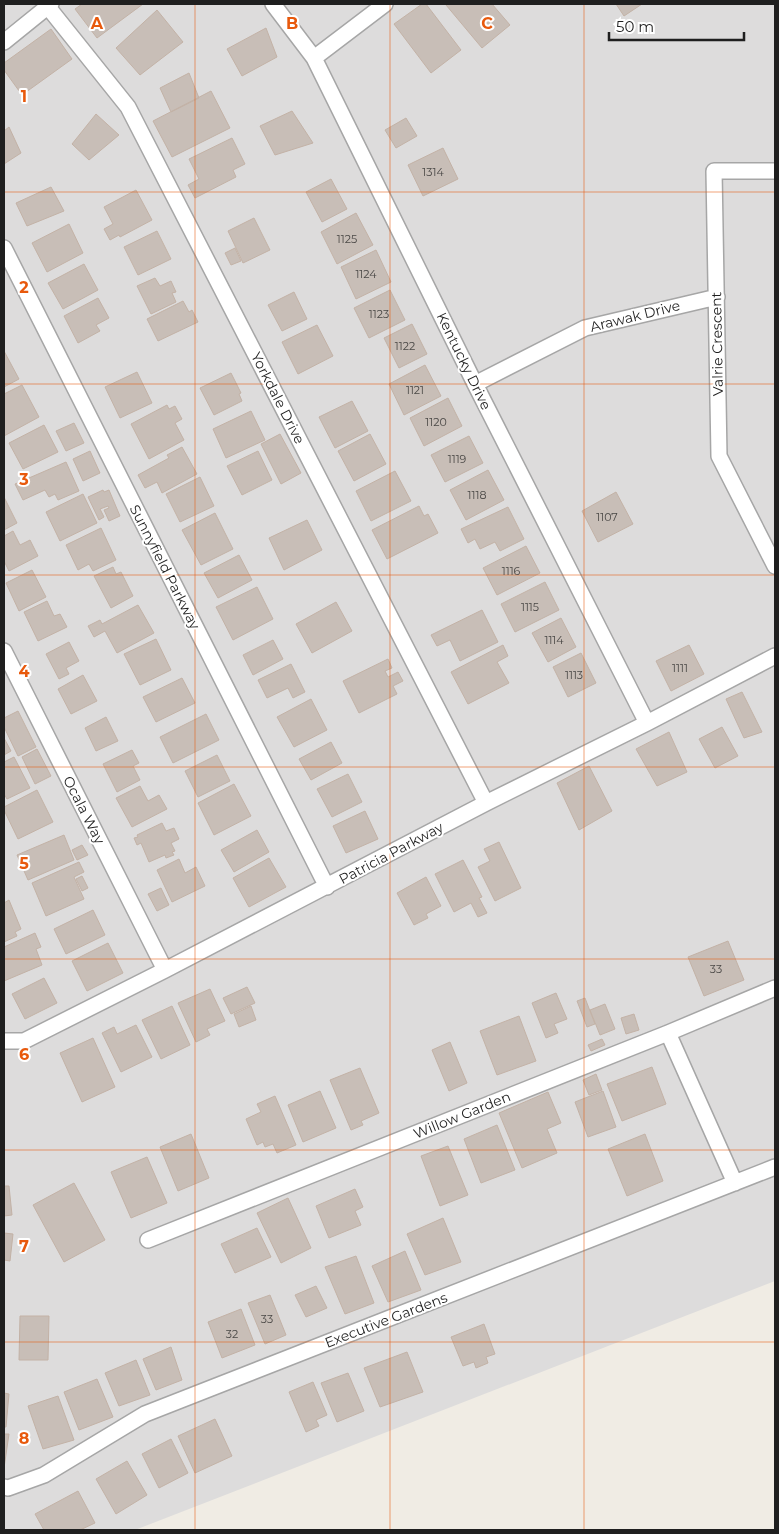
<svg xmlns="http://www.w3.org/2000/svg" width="779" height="1534" font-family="Montserrat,sans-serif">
<rect width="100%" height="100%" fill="#f0ece4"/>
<path fill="#dddcdc" d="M4,4h771v1277l-640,249h-131z"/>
<path fill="#c8beb7" stroke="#c3b2a6" d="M82,4h61l-46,34 -22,-29z
M422,4h4l35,46 -30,23 -37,-49z
M447,4h45l18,21 -28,23 -36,-43z
M616,4h26l-18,12z
M157,10l26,32 -43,33 -24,-27z
M266,28l11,29 -35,19 -15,-27z
M51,29l21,30 -50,36 -18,-25v-7z
M189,73l10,25 -28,14 -11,-24z
M211,91l19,37 -58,29 -19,-36z
M292,111l21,32 -38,12 -15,-29z
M96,114l23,21 -30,25 -17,-16z
M406,118l11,18 -21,12 -11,-18z
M9,127l12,26 -17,11v-33z
M232,138l13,26 -12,6 3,7 -41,21 -7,-13 11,-6 -10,-20z
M443,148l15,31 -35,17 -15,-31z
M331,179l16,30 -25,13 -16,-30z
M51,187l13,24 -37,15 -11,-23z
M136,190l16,30 -32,17 -1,-2 -9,5 -6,-11 9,-5 -9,-17z
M356,213l17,32 -36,19 -16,-32z
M254,218l16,32 -27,13 -15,-32z
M69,224l14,29 -36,19 -15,-29z
M157,231l14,28 -33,16 -14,-28z
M235,248l6,13 -10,4 -6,-12z
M376,250l15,32 -35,17 -15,-32z
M84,264l14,26 -35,19 -15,-26z
M155,278l5,8 11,-5 5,11 -4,1 4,9 -25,12 -14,-28z
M390,290l15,30 -36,18 -15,-30z
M294,292l13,27 -25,12 -14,-26z
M98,298l11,20 -13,7 4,6 -22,12 -14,-27z
M183,301l6,11 3,-2 6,12 -40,19 -11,-22z
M412,324l15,30 -28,14 -15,-30z
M317,325l16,31 -35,18 -16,-32z
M4,351l15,28 -15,8z
M425,365l16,31 -37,19 -15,-31z
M137,372l15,31 -32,15 -15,-31z
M231,373l10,20 -2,1 3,7 -28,14 -14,-27z
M22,385l17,32 -35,19v-42z
M448,398l14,28 -38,20 -14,-28z
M352,401l16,30 -33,17 -16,-31z
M167,405l2,4 6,-3 7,13 -7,4 9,17 -35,19 -18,-35z
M251,411l14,29 -39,18 -13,-29z
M74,423l10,20 -18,8 -10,-20z
M44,425l14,27 -35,17 -14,-26z
M280,434l21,39 -20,11 -20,-40z
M370,434l16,30 -32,17 -16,-30z
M469,436l14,27 -38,19 -14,-27z
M182,447l15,27 -35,19 -5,-11 -12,6 -7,-13 31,-17 -2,-3z
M90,451l10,22 -17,8 -10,-22z
M258,451l14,29 -30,15 -15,-29z
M66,462l13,29 -21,9 -3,-6 -6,3 -4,-7 -22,10 -8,-16z
M488,470l16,30 -38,20 -16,-30z
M395,471l16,30 -40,20 -15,-30z
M200,477l14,29 -34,16 -14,-28z
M103,490l1,2 5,-2 11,26 -11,5 -5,-11 5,-2 -1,-2 -8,3 4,8 -5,3 -11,-23z
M616,492l17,32 -35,18 -16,-31z
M83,494l14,29 -37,18 -14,-29z
M4,497l13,26 -13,7z
M419,506l5,10 4,-2 10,19 -51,26 -15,-29z
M508,507l16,32 -24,12 -5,-9 -15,7 -5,-10 -7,4 -7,-14z
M215,513l18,36 -32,16 -19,-35z
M307,520l15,30 -38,20 -15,-32z
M101,528l15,32 -23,11 -4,-7 -11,6 -12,-25z
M13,531l7,14 10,-5 8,16 -29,15 -5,-10v-25z
M526,546l14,27 -43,22 -14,-27z
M239,555l13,25 -34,18 -14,-25z
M113,567l3,7 5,-2 12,24 -22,12 -17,-32z
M32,570l14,27 -27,14 -13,-28z
M545,582l14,28 -44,22 -14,-28z
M257,587l16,32 -40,21 -17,-33z
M47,601l7,15 6,-2 7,13 -29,14 -14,-29z
M336,602l16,29 -40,22 -16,-29z
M138,605l16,28 -37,20 -12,-22 -11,6 -6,-11 12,-6 2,4z
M482,610l16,32 -38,19 -10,-21 -13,6 -6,-11z
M561,618l15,29 -28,15 -16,-29z
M156,639l15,31 -31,15 -16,-31z
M273,640l10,19 -30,16 -10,-20z
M69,642l10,19 -13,7 3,6 -10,5 -13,-25z
M503,645l5,11 -11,6 12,21 -41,21 -17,-32z
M689,645l15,29 -33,17 -15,-30z
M581,653l15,30 -28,14 -15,-30z
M388,659l4,9 -7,3 3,6 10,-5 5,9 -10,5 4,8 -38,19 -16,-32z
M291,664l14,28 -12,6 -5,-10 -21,10 -9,-18z
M83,675l14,26 -26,13 -13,-25z
M182,678l13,25 -39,19 -13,-25z
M742,692l20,40 -18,6 -18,-39z
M311,699l16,31 -33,17 -17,-30z
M18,711l18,36 -18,9 -14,-29v-9z
M206,714l13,26 -46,23 -13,-26z
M106,717l12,24 -22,10 -11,-23z
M722,727l16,29 -23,12 -16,-29z
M669,732l18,40 -30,14 -21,-37z
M4,738l7,13 -7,4z
M331,742l11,21 -31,17 -12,-21z
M37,749l14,27 -16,8 -13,-27z
M132,750l7,13 -6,3 7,14 -23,12 -14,-28z
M217,755l13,26 -32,16 -13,-26z
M14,757l16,31 -23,11 -3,-5v-32z
M589,766l23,45 -33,19 -22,-47z
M348,774l14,28 -30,15 -15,-28z
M234,784l17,32 -37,19 -16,-32z
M140,786l8,15 11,-6 8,14 -35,18 -16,-29z
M37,790l16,32 -35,17 -14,-29v-3z
M365,811l13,28 -32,14 -13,-27z
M162,823l4,8 8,-3 5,11 -8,4 4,8 -3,1 2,3 -8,3 -1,-3 -16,7 -8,-19 -4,2 -3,-7 4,-1 -1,-2z
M257,830l12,22 -35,20 -13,-22z
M64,835l10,25 -46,20 -11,-25z
M499,842l22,46 -26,13 -17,-34 12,-6 -6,-12z
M82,845l6,10 -11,5 -5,-10z
M269,858l17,29 -37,20 -16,-29z
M179,859l6,14 11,-6 9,19 -33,16 -15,-32z
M463,860l19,37 -3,1 8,15 -9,4 -7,-14 -17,9 -19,-38z
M79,862l5,10 -10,5 10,22 -38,17 -14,-33z
M82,876l6,12 -6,3 -6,-12z
M426,877l15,29 -15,8 2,4 -14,7 -17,-32z
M161,888l8,17 -12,6 -9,-17z
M9,900l12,29 -6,3 2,4 -13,6v-39z
M93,910l12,25 -39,19 -12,-25z
M35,933l6,14 -5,2 6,16 -38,16v-34z
M728,941l16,39 -40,16 -16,-39z
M108,943l15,30 -36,18 -15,-30z
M44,978l13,25 -32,16 -13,-25z
M247,987l8,16 -24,11 -8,-16z
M210,989l15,32 -18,8 3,6 -14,7 -18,-39z
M556,993l11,26 -13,5 4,9 -12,5 -14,-35z
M585,998l10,26 -8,3 -10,-26z
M605,1004l10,25 -15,6 -10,-25z
M172,1006l18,39 -29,14 -19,-39z
M251,1006l5,14 -17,7 -5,-13z
M634,1014l5,16 -13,4 -5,-16z
M519,1016l17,45 -39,14 -17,-44z
M136,1025l16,32 -31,15 -19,-39 12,-6 3,7z
M93,1038l22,49 -33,15 -22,-49z
M602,1039l3,6 -14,6 -3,-6z
M450,1042l17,41 -18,8 -17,-41z
M652,1067l14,37 -44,17 -15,-37z
M360,1068l19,45 -18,8 2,4 -12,5 -21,-50z
M596,1074l6,16 -13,5 -6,-15z
M320,1091l16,37 -33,14 -15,-37z
M603,1091l13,36 -28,10 -13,-35z
M548,1092l13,31 -14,6 10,24 -35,15 -23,-55z
M275,1096l21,49 -19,8 -4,-9 -8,3 -2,-5 -6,3 -11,-26 15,-7 -4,-8z
M497,1125l18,45 -34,13 -17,-44z
M191,1134l18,44 -31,13 -18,-44z
M645,1134l18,47 -36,15 -19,-47z
M448,1146l20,49 -28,11 -19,-50z
M147,1157l20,46 -36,15 -20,-46z
M74,1183l31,57 -41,22 -31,-57z
M4,1186h5l3,29 -8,1z
M355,1189l8,18 -8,4 6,14 -32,13 -13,-32z
M288,1198l23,50 -30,15 -24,-50z
M443,1218l18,44 -36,13 -18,-41z
M257,1228l14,29 -36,16 -14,-29z
M4,1233l9,1 -3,27 -6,-1z
M405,1251l16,39 -33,12 -16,-36z
M356,1256l18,47 -29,11 -20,-47z
M316,1286l11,22 -21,9 -11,-22z
M270,1295l16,40 -21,9 -17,-41z
M241,1309l14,36 -33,13 -14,-36z
M20,1316h29l-1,44h-29z
M484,1324l11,30 -9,3 2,6 -12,5 -2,-6 -11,4 -12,-29z
M171,1347l11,33 -26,10 -13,-31z
M407,1352l16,40 -43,15 -16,-39z
M136,1360l14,35 -31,11 -14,-33z
M348,1373l16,38 -27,11 -16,-39z
M97,1379l16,38 -34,13 -15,-38z
M313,1382l14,33 -11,5 3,6 -13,6 -17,-40z
M4,1393l5,1 -3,33h-2z
M58,1396l16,44 -31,9 -15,-43z
M215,1419l17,37 -37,17 -17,-37z
M4,1434h5l-5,34z
M171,1439l17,34 -29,15 -17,-34z
M127,1461l20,34 -31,19 -20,-35z
M78,1491l17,32 -15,7h-36l-9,-16z"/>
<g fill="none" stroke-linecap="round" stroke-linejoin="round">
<g stroke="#a6a6a6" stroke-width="18">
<path id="minor" d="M273,4l41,54 161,326 172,339
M48,7l80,100 358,696
M4,42l47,-38
M314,58l71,-54
M775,171h-61l5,285 56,110
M4,248l323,639
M475,384l110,-56 132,-31
M4,651l161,319
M668,1033l67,150
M4,1041h20l141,-71 321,-167 161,-80 128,-67
M148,1240l520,-207 107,-45
M4,1487l4,1 36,-13 101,-61 630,-247"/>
</g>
<use href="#minor" stroke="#fff" stroke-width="15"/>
</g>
<path fill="none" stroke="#e8590c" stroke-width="1" stroke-opacity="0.55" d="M195,4v1526M390,4v1526M584,4v1526M4,192h771M4,384h771M4,575h771M4,767h771M4,959h771M4,1150h771M4,1342h771"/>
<g text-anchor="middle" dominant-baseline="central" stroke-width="4" stroke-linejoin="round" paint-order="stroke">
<g font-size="11" fill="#494745">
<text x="433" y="172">1314</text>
<text x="347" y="239">1125</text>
<text x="366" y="274">1124</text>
<text x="379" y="314">1123</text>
<text x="405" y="346">1122</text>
<text x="415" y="390">1121</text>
<text x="436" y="422">1120</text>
<text x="457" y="459">1119</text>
<text x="477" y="495">1118</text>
<text x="607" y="517">1107</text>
<text x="511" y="571">1116</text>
<text x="530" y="607">1115</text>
<text x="554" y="640">1114</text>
<text x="680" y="668">1111</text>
<text x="574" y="675">1113</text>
<text x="716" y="969">33</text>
<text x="267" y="1319">33</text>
<text x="232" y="1334">32</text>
</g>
<g font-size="14" fill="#1f1f1f" stroke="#fff">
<text transform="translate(635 316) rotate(-14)">Arawak Drive</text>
<text transform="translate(717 344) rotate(-91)">Valrie Crescent</text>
<text transform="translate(464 361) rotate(64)">Kentucky Drive</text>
<text transform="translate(278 398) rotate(63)">Yorkdale Drive</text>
<text transform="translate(165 567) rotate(63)">Sunnyfield Parkway</text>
<text transform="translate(84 810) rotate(63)">Ocala Way</text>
<text transform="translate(391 853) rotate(-28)">Patricia Parkway</text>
<text transform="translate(462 1115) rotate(-22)">Willow Garden</text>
<text transform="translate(386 1320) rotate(-21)">Executive Gardens</text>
</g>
</g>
<g font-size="16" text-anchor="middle" font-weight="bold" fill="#e8590c" stroke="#fff" stroke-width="4" stroke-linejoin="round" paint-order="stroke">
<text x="97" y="29">A</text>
<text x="292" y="29">B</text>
<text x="487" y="29">C</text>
<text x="24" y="102">1</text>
<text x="24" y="293">2</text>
<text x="24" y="485">3</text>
<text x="24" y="677">4</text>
<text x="24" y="869">5</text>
<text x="24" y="1060">6</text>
<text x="24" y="1252">7</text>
<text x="24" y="1444">8</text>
</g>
<rect width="779" height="1534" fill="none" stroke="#1f1f1f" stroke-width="10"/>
<path d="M609 32v8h135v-8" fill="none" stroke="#1f1f1f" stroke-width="2.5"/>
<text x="616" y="32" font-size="15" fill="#1f1f1f" stroke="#ffffff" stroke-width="4" paint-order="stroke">50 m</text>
</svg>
